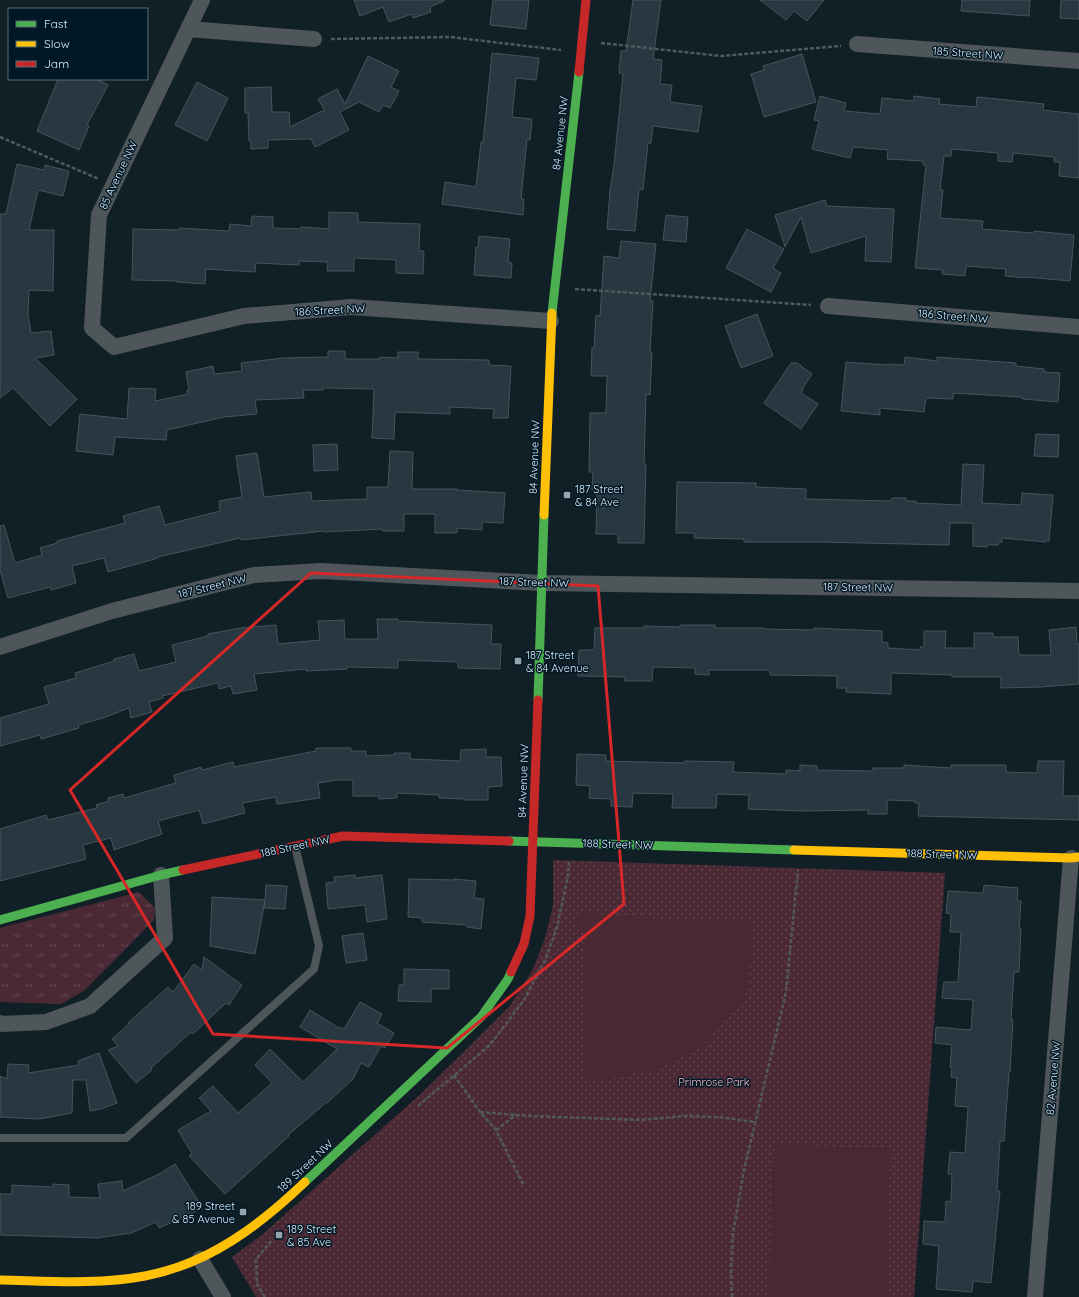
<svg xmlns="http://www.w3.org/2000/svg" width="1079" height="1297" font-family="Quicksand,sans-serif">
<defs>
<pattern id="grass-tufts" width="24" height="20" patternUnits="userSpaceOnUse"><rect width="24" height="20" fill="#4b2934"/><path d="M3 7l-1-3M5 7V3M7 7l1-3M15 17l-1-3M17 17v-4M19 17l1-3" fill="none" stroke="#644852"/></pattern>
<pattern id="park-dots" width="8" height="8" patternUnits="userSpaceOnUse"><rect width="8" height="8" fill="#4b2934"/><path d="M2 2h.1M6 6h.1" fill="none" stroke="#644852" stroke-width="1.8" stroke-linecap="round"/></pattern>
</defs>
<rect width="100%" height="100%" fill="#111f27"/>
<path fill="url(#grass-tufts)" d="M139,892l16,16 -1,12 -70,71 -23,13 -61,-2v-74z"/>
<path fill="url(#park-dots)" d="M553,860l392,13 -31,424h-658l-24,-40 31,-23 160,-142 86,-85 24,-38 12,-31 8,-33z"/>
<path fill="#4b2934" d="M579,910l12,1 8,5 155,5 -8,75 -42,49 -44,24 -74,14v-151l-9,-5z
M774,1145l117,4 -5,148h-117z"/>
<path fill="#283841" stroke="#47535a" d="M354,0h90v1l-14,6 1,5 -18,6 -1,-4 -23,8 -6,-15 -23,9z
M493,0h36l-3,29 -36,-4z
M633,0h28l-8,59 9,1 -2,24 12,1 -2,17 32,4 -4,26 -45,-6 -2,17h-3l-5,47 -4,-1 -4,42 -28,-2 3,-38 4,-26 9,-91 -4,-1 2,-22h5z
M760,0h64l-17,21 -13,-10 -8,9z
M962,0h68l-1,16 -68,-5z
M1061,0h18v19l-19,-1z
M492,53l47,5 -3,22 -20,-2 -4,39 20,2 -2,21 -3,-1 -6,60h3l-1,16 -81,-11 3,-22 31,5 5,-45 2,1z
M802,54l14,48 -52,15 -13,-43 13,-4 -1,-4z
M368,56l31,15 -8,16 8,4 -9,17 -7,-3 -4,7 -20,-10 -19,10 9,18 -34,17 -4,-8 -43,1v8l-17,1v-8h-2l-1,-28h-3v-25l26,-1 1,25h17l1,15 32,-16h3l-7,-12 19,-10 8,15z
M58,79h39l11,6 -21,40 2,1 -10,24 -42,-19z
M197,82l31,16 -21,43 -32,-16z
M820,96l26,7 -2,8 36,3 2,-16 32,3v-5l26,3 -1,5 37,3 1,-10 21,2 46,5 -1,6 36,4v64l-20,-2 1,-14h-6v-5l-41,-4 -1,9 -14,-1v-8l-46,-4 -1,7h-7l-4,34h3l-3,28 43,3 -1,8 51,4 1,-2 40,4 -4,46 -44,-4v1l-21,-2 1,-7 -40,-3 -1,10 -23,-2 1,-4 -28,-2 11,-103h-3v-4l-36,-2 1,-9 -35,-3 -3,11 -38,-9 7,-28 -5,-1z
M17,164l27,6 1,-5 24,6 -6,25 -25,-6 -9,40h25l-1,61 -24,-1 -1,24 3,19 20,-2 3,24 -19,3 42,41 -27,27 -37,-38 -13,10v-184h6z
M825,200l2,6 67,3 -3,53 -26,-1 1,-25 -55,17 -10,-36 -16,30 -10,-32z
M329,212l29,1v9l62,2 -1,27h5l-1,23 -27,-1v-13l-42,-2v13h-27l1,-9 -29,-1v4l-43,-2 -1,9 -49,-3 -1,15 -28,-2v-1l-45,-1 1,-51 46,1v-2l50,3 1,-7 21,2 1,-10 21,1v11l28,1v-2l28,2z
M666,215l22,2 -2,25 -23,-2z
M747,229l37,20 -11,19 8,5 -10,19 -45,-24z
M479,236l31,3 -2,23 4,1 -1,15 -37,-3 2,-28h2z
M621,241l35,3 -6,57h3l-3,51h2l-2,43 -4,-1 -2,70h2l-2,79h-26v-9h-22l1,-44h-5l1,-18h-4l1,-59h16l1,-37h-16l1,-28h2l2,-33 4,1 4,-60 15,2z
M757,314l16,42 -32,12 -16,-42z
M328,351h17v8h35v-2l18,1v-6h20v7l71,1v5l22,1 -3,52h-15l1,-9 -44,-2v7l-55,-2 -1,27 -22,-1 2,-49 -51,-1v2h-20l1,8 -49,2 2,14 -33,3 -57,13 -1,10 -51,-3 -2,18 -37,-4 4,-37 47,5 2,-31 27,1 -1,12 33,-7 -1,-4h2l-3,-18 27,-6 1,8 28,-3 -1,-8 42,-5 45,-1z
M905,357l32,4v-4l79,6v3l28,3v3l16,1 -2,29 -35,-3 -3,-2 -67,-4v6l-27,-1 -2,14 -44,-4v7l-39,-4 5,-49 41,3 1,-1 16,1z
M791,363h6l15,11 -10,15 1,1 -2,3 17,11 -17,25 -37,-26z
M1036,434l23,1 -1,22 -24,-1z
M337,444l1,26 -24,1 -1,-26z
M390,451l23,1 -1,37h45v1l48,3 -2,30 -21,-1v8l-25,-2v5h-22v-19h-31v17h-22v-2l-58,3v-1l-83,9 -1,-2 -82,19v1l-50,14 -4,-14 -32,8 4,17 -25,7 -1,-3 -42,11 -8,-28v-44l4,-1 11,38 27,-8 -2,-7 17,-5v-2l68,-18 -2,-7 36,-10 6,19 55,-14 -1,-10 23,-4 -6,-41 21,-3 7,44 47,-5 1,9 55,-2v-12h21z
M963,464l21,1 -2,38 39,2 1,-12 31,2 -4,46 -3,-1v2l-44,-4v4h-3l-1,3h-11v2l-14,-1v-23h-23l-1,22 -128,-3h-77v-3l-50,-1v-5h-18l1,-51 79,1v4l50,2v10l85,2 1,-3h14v3h10v2l45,2z
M377,619h21v2l94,4 -1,19h10l-1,25 -42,-1v-6l-60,-2v8l-51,-1v2l-41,2v-2l-52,5 3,16 -24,4 -2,-8 -12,3 -1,-6 -56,13 1,2 -14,4 3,10 -21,6 -2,-10 -26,10 -25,7 1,3 -38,11 -1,-4 -40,11v-28l49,-14 -5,-17 32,-9 -1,-5 39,-12v-2l20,-5 5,17 37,-9 -4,-17 36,-9v-2l33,-6 35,-3 2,19 42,-4 -2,-19 26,-1 1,19h33z
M680,625h35v3h49v1l50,1v-2l21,1 47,2v11l6,1v5l32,2v-3h4v-16h22l-1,17h29v-15h19v4h25l1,18h32l-2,-25 27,-3 1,17h2v40l-38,3 -40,1v-11h-49v-2l-61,-2v21l-45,-2v-4h-9v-12l-67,-1v-5h-61v5l-14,-1v-6l-42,-1 -1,14h-27v-4l-47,-1 1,-26h15l1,-22h49v-2l36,1z
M316,748h35v3h15v5l28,-1v-2h16v6l50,2 1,-11 25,-1v8h15l1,29 -14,1v13h-24v-1l-25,-1v-3l-42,-2v5l-18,1v-3h-26v-16h-16l-19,3 2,15 -43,6 -1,-7 -34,6 3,10 -42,11 -4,-14 -41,11 4,13 -48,16 -3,-12 -28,7 3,14 -86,22v-52l46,-14 2,5 49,-12 -1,-3 13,-4 -1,-3 15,-4 1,4 52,-15 -2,-8 27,-8 1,3 31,-8 1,5 82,-16z
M577,754l29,1v6l78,2 1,-2 49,1 -1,10 53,2v-4l14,1v-6l17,1v4l56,1v-3h31v-3l47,3v-3h55v7l31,1 1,-12h26l-1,35h16v24l-161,-4 1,-13h-4v-2l-28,-1v14h-19v-4l-65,1 -55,-2 1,-14 -32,-1 -1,14h-44l1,-14 -40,-1 -1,14 -21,-1v-7l-22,-1 1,-12 -14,-1z
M355,875v3l27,-3 5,44 -20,3 -2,-17 -37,4 -2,-26 9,-1 -1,-5z
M409,879l45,1v-1l22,2 -2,17 10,1 -3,30 -14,-2v-2l-45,-3v-4l-14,-1z
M266,885l21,1 -2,23 -21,-1 1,-8 -10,54 -45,-8 2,-49 53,3z
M984,885l34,3 -1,12 4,1 -2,27h2l-2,44h-5l-3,48h2l-2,34 -1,18h-1l-5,69h-4l-3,50h3l-9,92 -18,-2 -1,11 -36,-3 3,-43 -16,-2 1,-23 21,1 1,-21 5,1 1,-28h-4l2,-22 15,1 3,-46 -13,-1 2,-28 -6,-1 1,-10h-2l2,-22 -17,-2 1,-16 35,3 2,-30 -31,-2 2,-16h14l3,-50h-11l1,-18 -5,-1 2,-22 35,2z
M363,933l4,27 -21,3 -4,-27z
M204,957l38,28 -13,20 -3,-2 -33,31 -2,-2 -40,36 1,2 -16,13 -28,-33 10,-4 -6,-7 17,-15 -1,-1 40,-36 5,5 21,-28 8,6z
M404,969l45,1v19h-18v13l-33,-1 1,-16h5z
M360,1002l22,12 -5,9 17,10 -9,15 -4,-2 -12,21 -8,-4 -8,16 -26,24v-1l-39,33 1,1 -64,58 -36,-38 3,-2 -14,-24 33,-19 -12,-13 14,-12 25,27 34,-30 -17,-18 15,-16 33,33 34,-33 -37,-22 10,-17 29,18 1,-1 4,2z
M99,1053l18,50 -16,6 -11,2 -4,-31h-13l-1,33 -33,6 -39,-2v-41l7,3 1,-15 21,1 -1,8 51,-8 -1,-4z
M175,1164l27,43 -16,10v-1l-27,12 -3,-6 -25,11 -34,5 -97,-3v-41h12v-9l41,2v-3l16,1v12l31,1 -2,-14 24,-3 1,10 38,-18z"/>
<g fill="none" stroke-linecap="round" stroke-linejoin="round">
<path stroke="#51595d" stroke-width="2.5" stroke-dasharray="4 2" stroke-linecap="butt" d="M331,39l119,-2 111,13
M601,43l120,13 120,-10
M0,137l99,42
M575,289l236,16
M454,1075l26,37 16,18 28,56
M418,1106l72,-61 34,-45 22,-42 11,-31 11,-51 1,-14
M480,1112l50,4 111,4 43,-4 33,1 39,5
M496,1130l20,-15
M265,1297l-8,-13 -1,-25 17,-20
M732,1297l-1,-27 2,-37 11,-63 42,-178 12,-122"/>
<path stroke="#4f565a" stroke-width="8" d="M0,1138h126l188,-169 5,-23 -24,-100"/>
<path stroke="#4f565a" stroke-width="16" d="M202,0l-103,215 -7,113 22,19 130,-31 107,-9 200,14
M188,29l126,10
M857,44l222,17
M828,306l251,21
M0,647l112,-36 142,-36 67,-4 221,12 537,8
M0,1023l1,1 45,-2 44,-16 75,-68 -4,-63
M200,1259l23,38
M1035,1297l36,-439"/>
<path stroke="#4caf50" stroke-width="9" d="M552,313l27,-241
M538,700l6,-185
M509,841l285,9
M0,920l161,-45 22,-5
M305,1182l176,-165 27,-38 3,-7"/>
<path stroke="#ffc107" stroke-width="9" d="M544,515l8,-202
M794,850l277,8 8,-1
M0,1280c48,1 97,5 145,-4 64,-12 115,-51 160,-94"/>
<path stroke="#c62828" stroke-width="9" d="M579,72l7,-72
M183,870l160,-34 166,5
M511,972l13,-28 6,-28 8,-216"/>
</g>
<path fill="none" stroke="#d62828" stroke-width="3" stroke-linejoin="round" d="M311,573l287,13 26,318 -177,144 -234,-14 -143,-244z"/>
<g fill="#96a4ae" stroke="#011926" stroke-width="1.5">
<rect x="563" y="491" width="8" height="8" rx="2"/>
<rect x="514" y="657" width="8" height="8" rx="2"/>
<rect x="239" y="1208" width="8" height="8" rx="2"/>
<rect x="275" y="1231" width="8" height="8" rx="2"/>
</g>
<g text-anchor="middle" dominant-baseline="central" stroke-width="3" stroke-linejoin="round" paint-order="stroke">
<g font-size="11" fill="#ddecf6" stroke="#011926">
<text transform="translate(968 53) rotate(4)">185 Street NW</text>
<text transform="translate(560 133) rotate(-84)">84 Avenue NW</text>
<text transform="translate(118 175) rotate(-65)">85 Avenue NW</text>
<text transform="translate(330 310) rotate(-3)">186 Street NW</text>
<text transform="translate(953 316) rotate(5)">186 Street NW</text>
<text transform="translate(534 457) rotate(-88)">84 Avenue NW</text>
<text transform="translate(534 582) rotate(2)">187 Street NW</text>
<text transform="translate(212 586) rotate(-14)">187 Street NW</text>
<text transform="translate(858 587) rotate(1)">187 Street NW</text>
<text transform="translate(523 781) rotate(-88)">84 Avenue NW</text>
<text transform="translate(618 844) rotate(2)">188 Street NW</text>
<text transform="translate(295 846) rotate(-12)">188 Street NW</text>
<text transform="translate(942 854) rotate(2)">188 Street NW</text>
<text transform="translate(1053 1078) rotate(-85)">82 Avenue NW</text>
<text transform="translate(305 1166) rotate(-43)">189 Street NW</text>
</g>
<g font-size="11" fill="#ddecf6" stroke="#011926" text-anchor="start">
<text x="575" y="489">187 Street<tspan x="575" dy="13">&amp; 84 Ave</tspan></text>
<text x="526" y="655">187 Street<tspan x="526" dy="13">&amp; 84 Avenue</tspan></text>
<text x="235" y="1206" text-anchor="end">189 Street<tspan x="235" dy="13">&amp; 85 Avenue</tspan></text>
<text x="287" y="1229">189 Street<tspan x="287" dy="13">&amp; 85 Ave</tspan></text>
</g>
<g font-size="11" fill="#fcb8c8" stroke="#011926">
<text x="714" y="1082">Primrose Park</text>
</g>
</g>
<rect x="8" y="8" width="140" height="72" fill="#011926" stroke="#596d79"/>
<rect x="16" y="21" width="20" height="6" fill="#4caf50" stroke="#596d79"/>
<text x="44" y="28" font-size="12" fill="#ddecf6">Fast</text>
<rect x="16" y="41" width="20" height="6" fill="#ffc107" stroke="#596d79"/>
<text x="44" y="48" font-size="12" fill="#ddecf6">Slow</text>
<rect x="16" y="61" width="20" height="6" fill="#c62828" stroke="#596d79"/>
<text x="44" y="68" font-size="12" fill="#ddecf6">Jam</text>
</svg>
